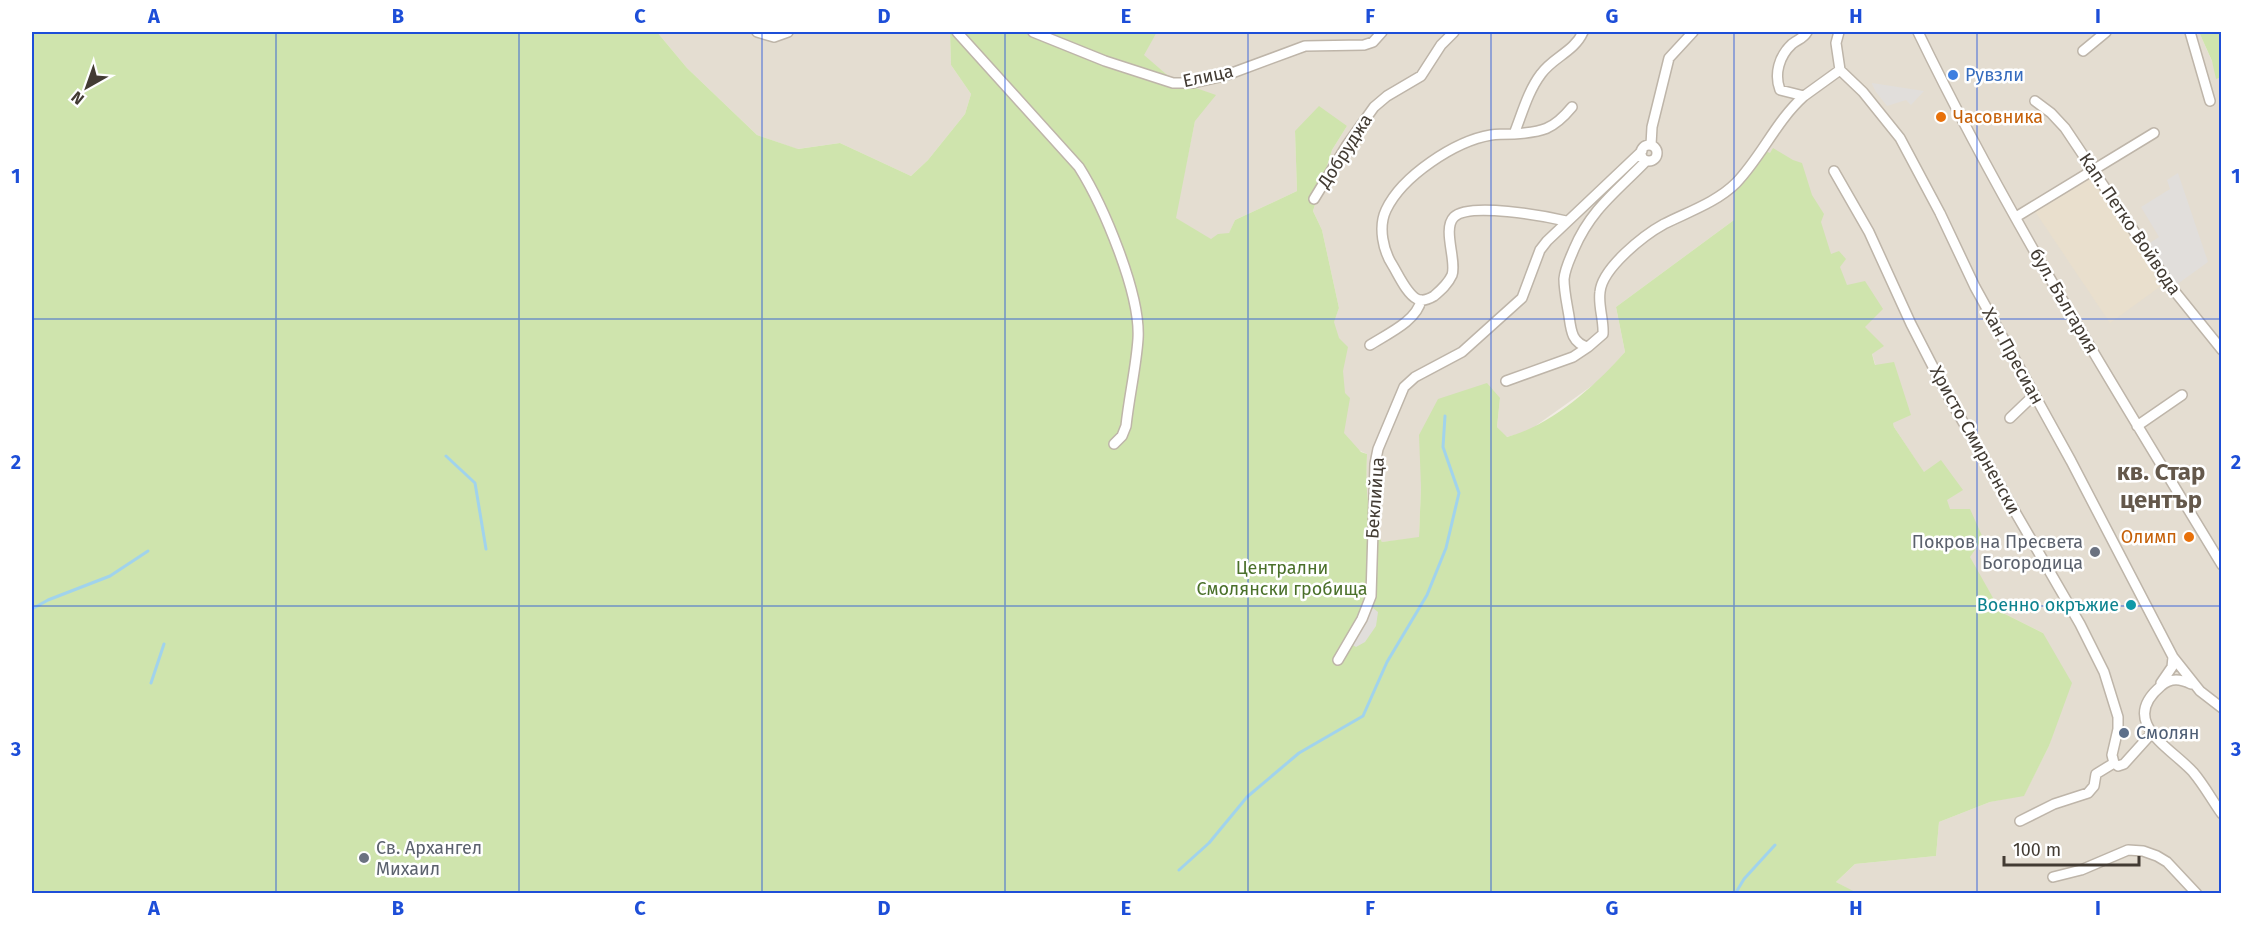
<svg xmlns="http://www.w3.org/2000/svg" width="2253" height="925" font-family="'Fira Sans',sans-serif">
<rect width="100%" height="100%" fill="#f1ebe3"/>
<path fill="#e4ddd1" d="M657,32h293l1,33 20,29 -6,20 -37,46 -17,16 -71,-33 -43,6 -40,-14 -70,-67z
M1157,32h1042l23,52 -1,809 -364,1 -21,-12 19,-18 81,-8 3,-34 51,-20 34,-7 25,-49 8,-28 -14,-85 -42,-21 -26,-44 -37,-74 -44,-67 -27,-90 -133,-144v27l-118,87 9,45 -25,28 -73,52 -21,5 -9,-10 3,-29 -79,89 -2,51 -37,4 -9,-15 -7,-29 1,-44 -24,-11 -12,-114 8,-21 -17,-78 -9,-19 19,-61 15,-24 -52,5 2,60 -62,29 -12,27 -48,-29 20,-97 -22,-41 -30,-25z"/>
<path fill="#e9dfcd" d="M2092,174l73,109 -55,40 -76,-113z"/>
<path fill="#cfe4ad" d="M32,32h625l30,36 70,67 41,14 42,-6 71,33 17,-16 37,-46 6,-20 -20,-29 -1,-33h207l-13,23 29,25 43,15 -21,26 -19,97 35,21 7,-5 11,-1 6,-13 62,-29 -2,-60 24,-25 28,20 -15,24 -19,61 9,19 17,78 -5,14 5,16 9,9 -5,24 2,22 5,5 -6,35 17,19 6,2c-1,32 -2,60 15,88l37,-5 2,-50 -2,-52 19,-36 49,-16 13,15 -3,29 10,10c45,-12 88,-51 118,-85l-9,-45 118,-87v-27l31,-42 5,2 3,-5 20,12 9,3 10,32 12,19 -3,8 10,32 8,-3 7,8 -6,8 7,18 18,-4 18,28 -18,18 19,19 -12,8 3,11 19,-3 17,53 -18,8 1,4 30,45 17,-12 22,30 -16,10 3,9h20l13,29 -13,19 31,55 42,21 29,50 -23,63 -25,50 -34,6 -51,20 -3,34 -81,8 -19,18 21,11h-1825z
M2199,32h22v52l-2,-6 -3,1 -4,-18z"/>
<path fill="#e1dedb" d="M1872,84v-1l52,8 -13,14 -5,-5 -19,6 -11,-14z
M2178,173l30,89 -36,26 -27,-42 14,-9 -18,-30 29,-18 -3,-9z
M1373,608l5,4 -2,14 -11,16 -9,5 -5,-3z"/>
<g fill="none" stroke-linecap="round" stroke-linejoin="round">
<path stroke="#a1d3ec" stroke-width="3" d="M446,456l29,27 11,66
M32,609l16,-9 62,-24 38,-25
M151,683l13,-39
M1179,870l30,-27 38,-46 52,-44 64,-37 24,-54 40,-67 19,-47 13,-55 -16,-46 2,-31
M1735,894l9,-15 31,-34"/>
<g stroke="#beb5a9" stroke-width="12">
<path id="minor" d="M757,32l17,5 14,-5
M957,32l122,135c24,38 62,127 59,172 -2,29 -9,58 -12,87l-4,10 -8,8
M1033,32l72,29 68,22h20l31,-7 81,-30 59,-1 9,-3 9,-10
M1807,32c-4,7 -9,7 -15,12 -13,12 -18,30 -12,46l24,6 36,-26
M1839,32l-3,11 4,27 23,22 37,46 40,75 35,74 96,174 102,196 27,34 22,17
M1918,32c89,184 198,358 304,533
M2190,32l20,69
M2083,51l23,-19
M2035,101l16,12 14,15 107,160 50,62
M1514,134c28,-2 39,-4 58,-27
M1641 153a8 8 0 1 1 16 0a8 8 0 1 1-16 0Z
M1651,145l1,-18 17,-69 24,-26
M1646,161c-29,30 -55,48 -72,88 -4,10 -9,19 -10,30 0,12 3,25 5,37 2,15 3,27 19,31l15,-13c1,-14 -5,-28 -3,-42 2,-24 44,-57 64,-68 24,-12 53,-22 72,-41 26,-27 40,-62 68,-87
M1834,171l35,61 42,92 37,72 132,228 24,48 14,45v12l-6,26 2,8 4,3 6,-2 27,-30
M1314,199l33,-54 27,-38 13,-11 34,-20 20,-31 13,-13
M2016,217l138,-84
M1566,221c-21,-5 -97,-19 -112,-4 -12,12 3,44 -2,58 -4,9 -11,15 -18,21 -5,3 -11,6 -17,3 -10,-5 -18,-23 -24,-33 -10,-15 -15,-39 -7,-56 16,-34 69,-69 105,-75 7,-1 15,-1 23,-1 8,-20 14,-43 27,-60 12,-17 33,-22 42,-42
M1370,345c17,-11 47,-24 51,-45
M1506,381l67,-24 15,-10
M2010,418l24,-23
M2137,426l45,-31
M1338,660l24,-41 9,-23 4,-132 3,-15 26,-62 11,-10 47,-25 60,-54 18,-48 7,-9 95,-90
M2161,683l11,-16 1,-10
M2191,684c-10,-5 -20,-7 -30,2 -43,36 9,61 32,86 11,13 19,28 29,42
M2020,821l34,-17 34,-11 6,-7 2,-12 18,-11
M2053,877l28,-7 47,-20 15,1 14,5 10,6 30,32"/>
</g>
<use href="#minor" stroke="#fff" stroke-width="9"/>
</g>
<path fill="none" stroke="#1d4ed8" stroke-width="1.5" stroke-opacity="0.55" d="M276,32v862M519,32v862M762,32v862M1005,32v862M1248,32v862M1491,32v862M1734,32v862M1977,32v862M32,319h2190M32,606h2190"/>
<circle fill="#3f7fe0" stroke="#fff" stroke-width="2" cx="1953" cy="75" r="6"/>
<g fill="#e8710a" stroke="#fff" stroke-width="2">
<circle cx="1941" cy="117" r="6"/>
<circle cx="2189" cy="537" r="6"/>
</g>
<g fill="#6b7280" stroke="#fff" stroke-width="2">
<circle cx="2095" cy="552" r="6"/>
<circle cx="364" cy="858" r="6"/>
</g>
<circle fill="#0f9aa8" stroke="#fff" stroke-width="2" cx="2131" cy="605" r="6"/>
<circle fill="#5c6f8a" stroke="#fff" stroke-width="2" cx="2124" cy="733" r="6"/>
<g text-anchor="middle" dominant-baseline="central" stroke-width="5" stroke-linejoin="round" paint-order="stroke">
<g font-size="18" fill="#366cbe" stroke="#fff" text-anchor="start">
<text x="1965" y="75">Рувзли</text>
</g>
<g font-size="18" fill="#423b33" stroke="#fff">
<text transform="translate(1208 76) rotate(-12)">Елица</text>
<text transform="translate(1345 151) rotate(-57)">Добруджа</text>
<text transform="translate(2130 224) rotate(56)">Кап. Петко Войвода</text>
<text transform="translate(2064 301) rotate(60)">бул. България</text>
<text transform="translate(2013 356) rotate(61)">Хан Пресиан</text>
<text transform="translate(1975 440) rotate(61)">Христо Смирненски</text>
<text transform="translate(1375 498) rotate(-86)">Беклийца</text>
</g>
<g font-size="18" fill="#c56008" stroke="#fff" text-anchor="start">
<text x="1953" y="117">Часовника</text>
<text x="2177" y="537" text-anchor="end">Олимп</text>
</g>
<g font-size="18" fill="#5b616d" stroke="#fff" text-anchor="end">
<text x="2083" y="542">Покров на Пресвета<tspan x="2083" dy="21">Богородица</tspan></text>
<text x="376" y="848" text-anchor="start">Св. Архангел<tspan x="376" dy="21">Михаил</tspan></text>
</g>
<g font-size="18" fill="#4a702a" stroke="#fff">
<text x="1282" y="568">Централни<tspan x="1282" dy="21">Смолянски гробища</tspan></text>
</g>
<g font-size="18" fill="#0d838f" stroke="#fff" text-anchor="end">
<text x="2119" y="605">Военно окръжие</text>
</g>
<g font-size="18" fill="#4e5e75" stroke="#fff" text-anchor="start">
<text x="2136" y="733">Смолян</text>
</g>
<g font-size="24" font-weight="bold" fill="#64584b" stroke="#fff">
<text x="2161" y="472">кв. Стар<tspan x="2161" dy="28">център</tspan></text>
</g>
</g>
<rect width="2253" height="925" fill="none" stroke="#ffffff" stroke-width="66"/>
<g transform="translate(87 87) rotate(220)" stroke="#ffffff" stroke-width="4.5" paint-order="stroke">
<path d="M0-4.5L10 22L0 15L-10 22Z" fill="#423b33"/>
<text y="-9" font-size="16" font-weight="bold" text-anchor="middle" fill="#423b33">N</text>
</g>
<path d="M2004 856v9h135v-9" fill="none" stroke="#423b33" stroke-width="3"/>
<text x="2013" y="856" font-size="18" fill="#423b33" stroke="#ffffff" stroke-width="4.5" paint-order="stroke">100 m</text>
<rect x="33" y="33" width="2187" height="859" fill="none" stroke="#1d4ed8" stroke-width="2"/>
<g font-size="20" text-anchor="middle" font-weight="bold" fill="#1d4ed8">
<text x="154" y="23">A</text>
<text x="398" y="23">B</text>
<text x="640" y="23">C</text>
<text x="884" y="23">D</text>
<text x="1126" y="23">E</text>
<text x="1370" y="23">F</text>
<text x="1612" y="23">G</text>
<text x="1856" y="23">H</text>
<text x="2098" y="23">I</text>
<text x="16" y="183">1</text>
<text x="2236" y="183">1</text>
<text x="16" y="469">2</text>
<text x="2236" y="469">2</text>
<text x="16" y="756">3</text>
<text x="2236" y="756">3</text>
<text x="154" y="915">A</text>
<text x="398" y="915">B</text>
<text x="640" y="915">C</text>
<text x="884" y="915">D</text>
<text x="1126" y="915">E</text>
<text x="1370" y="915">F</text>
<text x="1612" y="915">G</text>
<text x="1856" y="915">H</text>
<text x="2098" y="915">I</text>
</g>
</svg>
